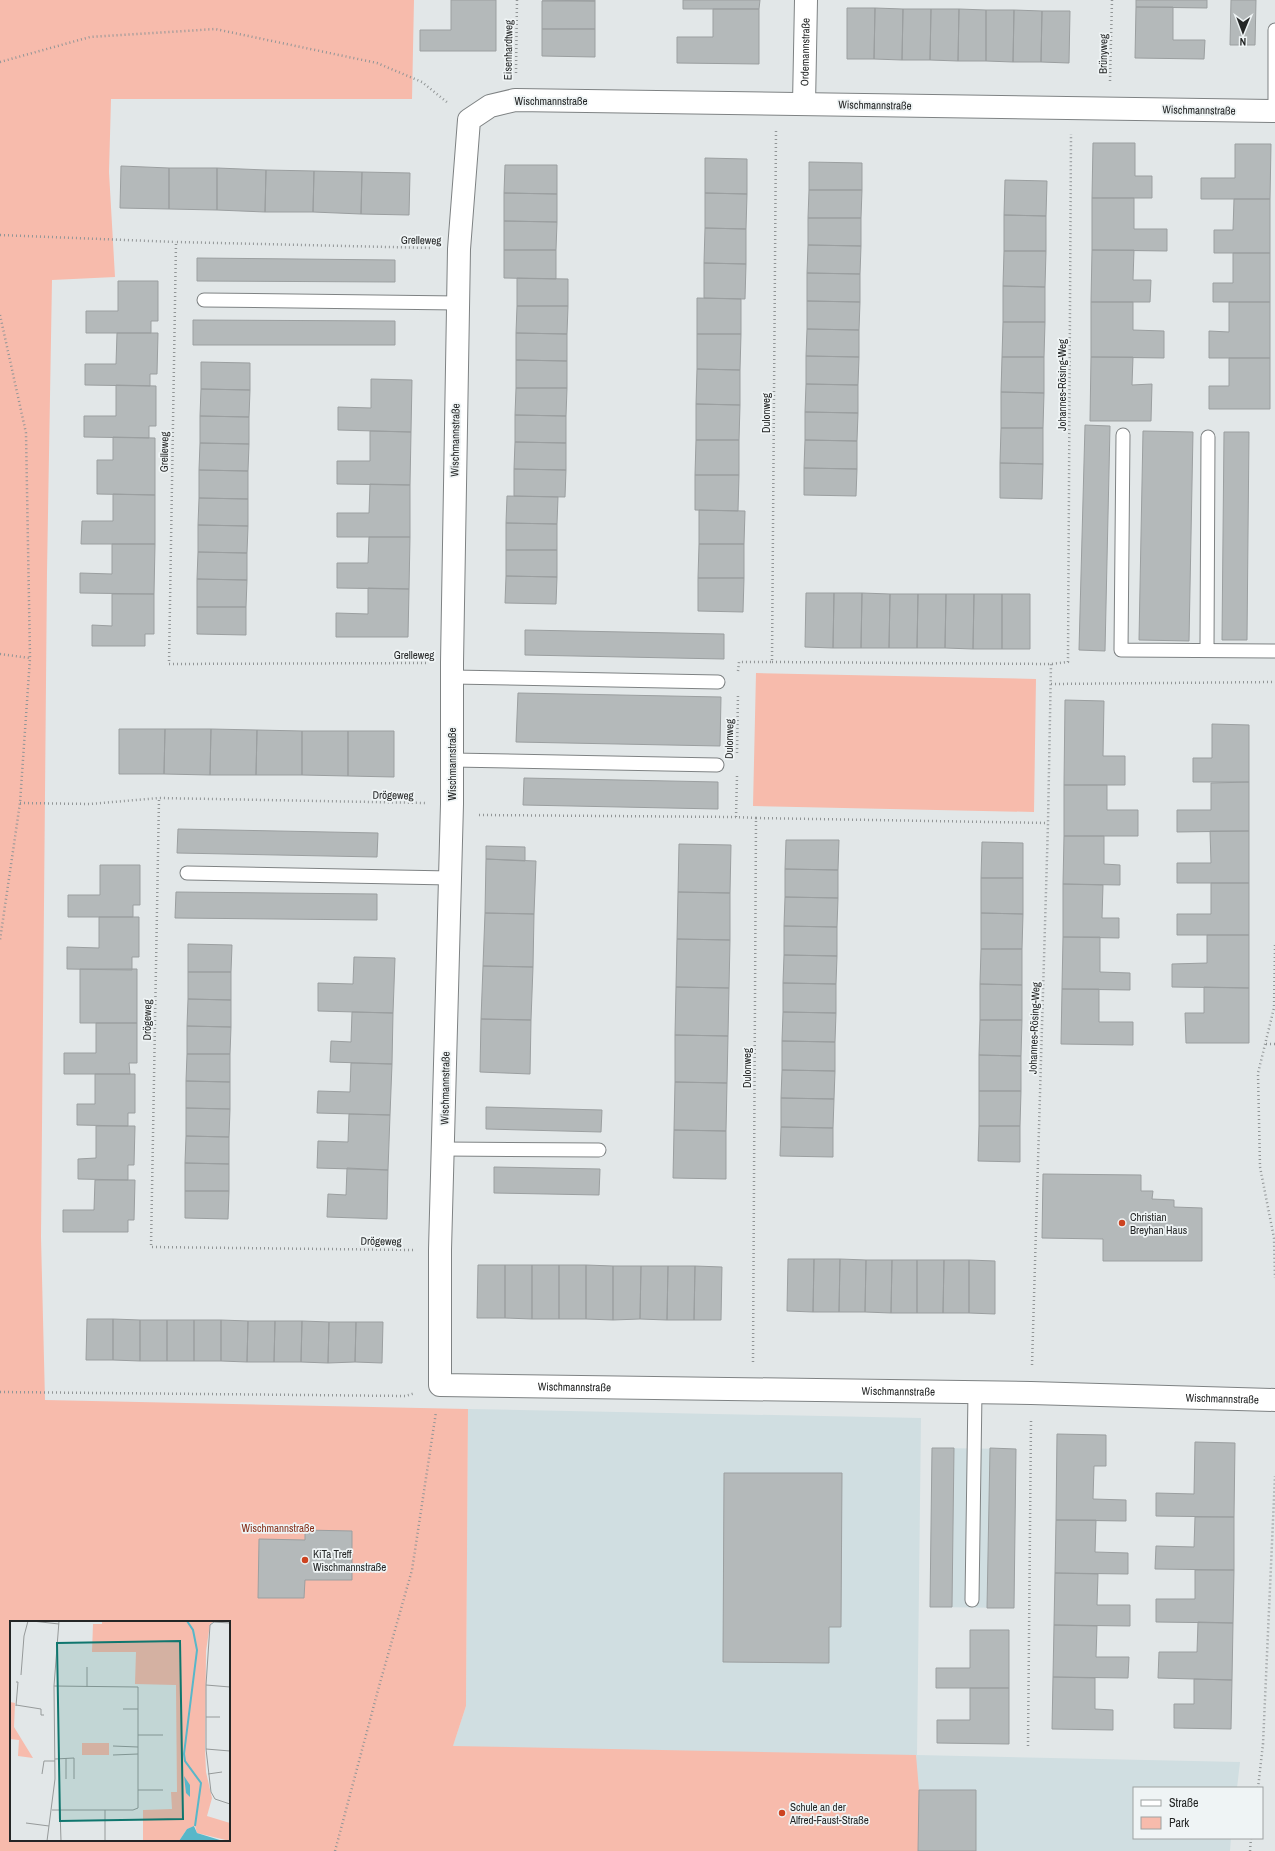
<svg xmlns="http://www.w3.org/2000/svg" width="1275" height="1851" font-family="'Archivo Narrow',sans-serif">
<rect width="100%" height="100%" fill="#e2e7e8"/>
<path fill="#d0dee1" d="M468,1409l453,9 -4,337 323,7 -3,26h-103v50h97l-1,13h-812l48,-145z
M932,1448l84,1 -2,159 -84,-1z"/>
<path fill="#f7bbac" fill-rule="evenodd" d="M0,0h414l-2,99h-301l-2,73 6,105 -63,3 -5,292 -6,665 4,163 423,9 -2,297 -13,40 463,9 3,35 -1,61h-918zM11,1622h218v218h-218z
M756,673l280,6 -2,133 -281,-6z"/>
<path fill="#b4b9ba" stroke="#9b9fa0" d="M451,0h45v51h-76v-21h31z
M542,0h53v1z
M683,0h77l-1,9h-76z
M1136,0h71v8l-71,-1z
M1231,0h25l-1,45h-25z
M542,1h53v28h-53z
M1136,7h37v33h32l-1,19 -69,-1z
M847,8h28l-1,51h-27z
M875,8l28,1 -1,51 -28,-1z
M713,9h46v55l-82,-1v-26h36z
M903,9h28l-1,51h-28z
M931,9h28l-1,52 -28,-1z
M959,9l27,1v51h-28z
M986,10h28l-1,52 -27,-1z
M1014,10l28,1 -1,51h-28z
M1042,11h28l-1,52 -28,-1z
M542,29h53v28l-53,-1z
M1093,143h42v33h17v22h-60z
M1235,144h36l-1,55h-69v-21h34z
M705,158l42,1v35l-42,-1z
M809,162l53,1v27h-53z
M505,165h52v29l-53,-1z
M121,166l48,2v41l-49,-1z
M169,168h48v42l-48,-1z
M217,168l49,2 -1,42 -48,-2z
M266,170l48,1 -1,41h-48z
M314,171l48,1 -1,42 -48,-2z
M362,172l48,1 -1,42 -48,-1z
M1005,180l42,1 -1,35 -42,-1z
M809,190h53l-1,28h-53z
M504,193l53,1v28l-53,-1z
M705,193l42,1 -1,35 -41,-1z
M1092,198h42v31h33v22l-75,-1z
M1234,199h36v54h-56v-23h19z
M1004,215l42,1v35h-42z
M808,218h53v28l-53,-1z
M504,221l53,1 -1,28h-52z
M705,228l41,1v35l-42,-1z
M808,245l53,1 -1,28 -53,-1z
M504,250h52v29l-52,-1z
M1092,250h42l-1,30h18l-1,22h-59z
M1004,251h42l-1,36 -42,-1z
M1233,253h37v49h-57v-19h20z
M197,258l198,2v22l-198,-1z
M704,263l42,1 -1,35 -41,-1z
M807,273l53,1v28l-53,-1z
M517,278l51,1v27h-51z
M118,281h40v40h-7v12h-65v-22h32z
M1003,286l42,1v35h-42z
M697,298l44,1v35h-44z
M807,301l53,1 -1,28 -52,-1z
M1091,302h42v28l31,1v27l-73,-1z
M1229,302h41v56h-61v-27l20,1z
M517,306h51l-1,28 -51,-1z
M193,320l202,1v24h-202z
M1003,322h42l-1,35h-42z
M807,329l52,1v27l-53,-1z
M117,333h41l-1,41h-7v12l-65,-1v-21h31z
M516,333l51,1v27l-51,-1z
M697,334h44l-1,36 -43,-1z
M806,356l53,1 -1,28 -52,-1z
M1002,357h42v36l-43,-1z
M1091,357h42l-1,28 20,-1 -1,37h-61z
M1229,358h41v51h-61v-23h20z
M516,360l51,1v27h-51z
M201,362l49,1v27l-49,-1z
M697,369l43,1v35l-44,-1z
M371,379l41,1 -1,52 -73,-2v-23l33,1z
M806,384l52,1v28l-53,-1z
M116,385l40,1v40h-7v12l-65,-1v-21h32z
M516,388h51l-1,28 -51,-1z
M201,389l49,1 -1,27 -49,-1z
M1001,392l43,1 -1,35h-42z
M696,404l44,1 -1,35h-43z
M805,412l53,1 -1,28 -52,-1z
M515,415l51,1v27l-51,-1z
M200,416l49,1v27l-49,-1z
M1085,425l25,1 -5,225 -26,-1z
M1001,428h42v36l-43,-1z
M370,431l41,1 -1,53 -73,-1v-23h33z
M1143,431l50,1 -4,209 -50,-1z
M1224,432h25l-2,208h-25z
M113,437l42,1v57l-58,-1v-34h16z
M696,440h43v35h-44z
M805,440l52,1v28l-53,-1z
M515,442l51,1v27l-52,-1z
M200,443l49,1 -1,27 -49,-1z
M1000,463l43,1 -1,35 -42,-1z
M804,468l53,1 -1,27 -52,-1z
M514,469l52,1 -1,27 -51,-1z
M199,470l49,1v28l-49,-1z
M695,475h44l-1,36 -43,-1z
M370,484l40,1v52h-73v-24h32z
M113,494l42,1v49h-74l1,-23h31z
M507,496l51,1 -1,27 -51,-1z
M199,498l49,1v27l-50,-1z
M699,510l46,1 -1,33h-45z
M506,523l51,1v26h-51z
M198,525l50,1 -1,27 -49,-1z
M369,537h41l-1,52 -72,-1v-25h31z
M112,544h43l-1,50 -74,-1v-20l32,1z
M699,544h45v34h-46z
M506,550h51v27l-51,-1z
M198,552l49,1v27l-50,-1z
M506,576l51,1 -1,27 -51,-1z
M698,578h46l-1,34 -45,-1z
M197,579l50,1 -1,27h-49z
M368,588l41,1 -1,48h-72v-24l32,1z
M806,593h28l-1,55 -28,-1z
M834,593h28l-1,55h-28z
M862,593l28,1 -1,54h-28z
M112,594h42v40h-9v12h-53v-21l20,1z
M890,594h28l-1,54h-28z
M918,594h28l-1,54h-28z
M946,594h28l-1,55 -28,-1z
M974,594h28v55h-29z
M1002,594h28v55h-28z
M197,607h49v28l-49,-1z
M525,630l199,4v25l-199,-4z
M518,693l203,4 -1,49 -204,-4z
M1065,700l39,1 -1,55h22v29h-61z
M1212,724l37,1v57h-56v-24h19z
M119,729h46l-1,45h-45z
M165,729h46l-1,46 -46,-1z
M211,729l46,1 -1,45h-46z
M257,730l45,1v44h-46z
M302,731h46v45l-46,-1z
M348,731h46v46l-46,-1z
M524,778l194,4v27l-195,-4z
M1249,782v49l-72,1v-22h34v-27z
M1064,785h43v25h31v26h-74z
M178,829l200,4 -1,24 -200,-4z
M1210,831h39v52h-72v-20h34z
M1064,836h40v28l16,1v20l-57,-1z
M786,840h53l-1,30 -53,-1z
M982,842l41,1v35h-42z
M679,844l52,1 -1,48 -52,-1z
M486,846l39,1v14l-39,-2z
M486,859l50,2 -2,53 -49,-1z
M100,865h40v40h-7v12h-65v-22h32z
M785,869l53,1v28l-53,-1z
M981,878h42v36l-42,-1z
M1211,883h38v52h-72v-21h34z
M1063,884l40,1 -1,33h17v20l-56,-1z
M176,892l201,2v26l-202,-2z
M678,892l52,1v47l-53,-1z
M785,897l53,1 -1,29 -53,-1z
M485,913l49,1 -1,53 -50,-1z
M981,913l42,1 -1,35h-41z
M99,917h40v40h-7v13l-65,-1v-22l32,1z
M784,926l53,1v29l-53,-1z
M1207,935h42v53l-77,-1v-23l35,-1z
M1063,937h37v35l30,1v17l-68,-1z
M677,939l53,1 -1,48 -53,-1z
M188,944l44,1 -1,27h-43z
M981,949h41v36l-42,-1z
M784,955l53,1 -1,28 -53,-1z
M354,957l41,1 -2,55 -75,-2v-28l35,1z
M483,966l50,1 -2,53 -50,-1z
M80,969h57v54h-57z
M188,972h43v28l-43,-1z
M783,983l53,1v29l-53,-1z
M980,984l42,1v35h-42z
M676,987l53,1 -1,48 -53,-1z
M1204,987l45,1v55h-63l-1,-30h19z
M1062,989h37v33h34v23l-72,-1z
M188,999l43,1v27l-44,-1z
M352,1012l41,1 -1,51 -62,-2 1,-21 20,1z
M783,1012l53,1 -1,29 -53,-1z
M481,1019l50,1 -1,54 -50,-2z
M980,1020h42l-1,36 -42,-1z
M96,1023h41v40h-8l1,11h-66v-21h32z
M187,1026l44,1 -1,27h-43z
M675,1035l53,1 -1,47 -52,-1z
M782,1041l53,1v29l-53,-1z
M187,1054h43v28l-44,-1z
M979,1055l42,1v35h-42z
M351,1063l41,1 -2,51 -73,-2 1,-22 32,1z
M782,1070l53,1 -1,28 -53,-1z
M95,1074h40v39h-7v13l-51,-1v-21h18z
M186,1081l44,1v27l-44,-1z
M675,1082l52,1 -1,48 -52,-1z
M979,1091h42l-1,35h-41z
M781,1098l53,1 -1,29 -52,-1z
M486,1107l116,3 -1,22 -115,-3z
M186,1108l44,1 -1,28 -43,-1z
M349,1114l41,1 -2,55 -71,-2 1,-27 30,1z
M96,1126h39l-1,39h-6v15l-50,-1v-20l18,-1z
M979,1126h41v36l-42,-1z
M781,1127l52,1v29l-53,-1z
M674,1130l52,1v48l-53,-1z
M186,1136l43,1v27l-44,-1z
M185,1163l44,1v27h-44z
M494,1167l106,2 -1,26 -105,-2z
M347,1168l41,2 -1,49 -60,-2 1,-23 18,1z
M1043,1174l98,1v16h12l-1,8 22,1v7l28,1v53h-99v-22l-61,-1z
M95,1180h40l-1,40h-6v12h-65v-22h31z
M185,1191h44l-1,28 -43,-1z
M788,1259h26l-1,53 -26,-1z
M814,1259h26l-1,53h-26z
M840,1259l26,1 -1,52h-26z
M866,1260h26l-1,53 -26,-1z
M892,1260h25v53h-26z
M917,1260h27l-1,53h-26z
M944,1260h25v53h-26z
M969,1260l26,1v53l-26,-1z
M478,1265h27v53h-28z
M505,1265h27v54l-27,-1z
M532,1265h27v54h-27z
M559,1265h27v54h-27z
M586,1265l27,1v54l-27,-1z
M613,1266h28l-1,53 -27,1z
M641,1266h27l-1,54 -27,-1z
M668,1266h27l-1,54h-27z
M695,1266l27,1 -1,53h-27z
M87,1319h26v41h-27z
M113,1319l27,1v41l-27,-1z
M140,1320h27v41h-27z
M167,1320h27v41h-27z
M194,1320h27v41h-27z
M221,1320l27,1 -1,41 -26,-1z
M248,1321h27l-1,41h-27z
M275,1321h27l-1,41h-27z
M302,1321l27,1 -1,41 -27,-1z
M329,1322h27l-1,40 -27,1z
M356,1322h27l-1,41 -27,-1z
M1057,1434l49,1v31h-12l-1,33 33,1v21l-70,-1z
M1195,1442l40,1 -1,74 -78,-1v-23l38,1z
M932,1448h22l-2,159h-22z
M990,1448l26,1 -2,159h-27z
M724,1473h118l-1,154h-12v36l-106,-1z
M1195,1517h39v53l-79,-1 1,-23 38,1z
M1056,1520h40l-1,32 33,1v21l-73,-1z
M305,1530l47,1v49h-47l-1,18h-46l1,-59 46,1z
M1195,1570h39l-1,53 -77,-1v-23h39z
M1055,1573l43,1 -1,31h33v21l-76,-1z
M1198,1622l35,1 -1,57 -74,-2 1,-26h38z
M1054,1625l43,1 -1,31h33l-1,21 -75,-1z
M970,1630h39v58h-73v-20h34z
M1053,1677l42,1v31l18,1v20l-61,-1z
M1194,1679l38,1 -1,49 -57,-1v-24h20z
M970,1688h39v56l-72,-1v-23h33z
M919,1790h57v61h-58z"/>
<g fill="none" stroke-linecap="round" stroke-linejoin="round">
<g stroke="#7e8283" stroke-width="15">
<path id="lane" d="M1275,111v-81
M204,300l254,3
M1123,435l-2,215 154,1
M1207,650l1,-213
M452,677l266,5
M452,760l265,5
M187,873l263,5
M443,1149l156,1
M972,1600l3,-208"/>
</g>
<g stroke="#7e8283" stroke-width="24">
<g id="street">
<path id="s1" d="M804,104l2,-104"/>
<path id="s2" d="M1275,111l-760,-11 -25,6 -21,14 -10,129 -7,414v141l-12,446v135l591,8 244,7"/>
</g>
</g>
<path stroke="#919596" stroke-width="2.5" stroke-dasharray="1 3" stroke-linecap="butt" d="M0,62l90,-25 125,-8 162,34 45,19 26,21
M516,73l1,-73
M1110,81l2,-81
M0,235l176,7
M0,315l26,118 4,225 -10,145 -20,137
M0,654l30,4
M772,662l279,2 17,-2 3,-528
M426,663l-257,1 7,-422 256,6
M738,671l1,-9h33l4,-532
M1051,684l224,-2
M737,753l1,-59
M737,776l-1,41 20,1 -3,545
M20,803l70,1 69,-6
M479,815l257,2
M756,818l292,5
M1275,945l-1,63 -16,65 2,94 14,71 1,40
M1266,1044h9
M413,1250l-262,-3 8,-449 267,5
M1032,1365l16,-542 3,-159
M0,1392l406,4 9,-3
M1028,1746l3,-326
M1258,1788l5,-44 12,-268
M335,1851l43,-161 34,-120 24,-158
M1250,1851l1,-13"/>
<use href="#lane" stroke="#fff" stroke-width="13"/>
<use href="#street" stroke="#fff" stroke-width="22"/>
</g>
<g fill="#cd4320" stroke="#eff4f5" stroke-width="1.5">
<circle cx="1122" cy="1223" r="4"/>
<circle cx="305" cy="1560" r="4"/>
<circle cx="782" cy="1813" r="4"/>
</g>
<g text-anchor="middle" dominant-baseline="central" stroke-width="3.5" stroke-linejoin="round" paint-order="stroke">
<g font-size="11" fill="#242626" stroke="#eff4f5">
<text transform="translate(508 50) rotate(-89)">Eisenhardtweg</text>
<text stroke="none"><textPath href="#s1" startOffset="52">Ordemannstraße</textPath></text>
<text transform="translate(1103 54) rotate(-89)">Brünyweg</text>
<text x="551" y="101">Wischmannstraße</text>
<text transform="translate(875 105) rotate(1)">Wischmannstraße</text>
<text transform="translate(1199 110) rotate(1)">Wischmannstraße</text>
<text transform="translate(421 240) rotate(1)">Grelleweg</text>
<text transform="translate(1062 385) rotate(-90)">Johannes-Rösing-Weg</text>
<text transform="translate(766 413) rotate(-90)">Dulonweg</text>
<text transform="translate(455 440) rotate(-89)">Wischmannstraße</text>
<text transform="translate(164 452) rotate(-89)">Grelleweg</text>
<text x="414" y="655">Grelleweg</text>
<text transform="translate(729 739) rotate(-89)">Dulonweg</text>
<text transform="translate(452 764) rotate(-90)">Wischmannstraße</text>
<text transform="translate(393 795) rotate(1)">Drögeweg</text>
<text transform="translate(147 1020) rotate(-89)">Drögeweg</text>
<text transform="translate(1034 1028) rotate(-88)">Johannes-Rösing-Weg</text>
<text transform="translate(747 1068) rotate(-90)">Dulonweg</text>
<text transform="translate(445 1088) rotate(-89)">Wischmannstraße</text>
<text transform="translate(381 1241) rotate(1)">Drögeweg</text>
<text stroke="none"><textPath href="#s2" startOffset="2211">Wischmannstraße</textPath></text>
<text stroke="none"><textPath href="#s2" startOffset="2535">Wischmannstraße</textPath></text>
<text stroke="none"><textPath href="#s2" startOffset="2859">Wischmannstraße</textPath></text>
</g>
<g font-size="11" fill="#242626" stroke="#eff4f5" text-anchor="start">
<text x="1130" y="1217">Christian<tspan x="1130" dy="13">Breyhan Haus</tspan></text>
<text x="313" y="1554">KiTa Treff<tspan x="313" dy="13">Wischmannstraße</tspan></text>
<text x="790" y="1807">Schule an der<tspan x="790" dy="13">Alfred-Faust-Straße</tspan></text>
</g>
<g font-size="11" fill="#852f1a" stroke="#eff4f5">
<text x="278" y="1528">Wischmannstraße</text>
</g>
</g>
<g transform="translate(10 1621)">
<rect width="220" height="220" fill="#e2e7e8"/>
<path d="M92,0h113l-5,3 -4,27 -1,98 1,23 6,26 -5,18 23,7v18l-33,-8 -2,-7 -8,3 -8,12h-36v-31l29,-1 -1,-17h6l-1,-107 -41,-1 1,-32h-44l1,-28h9zM0,81l5,1 -1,24 19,31 -15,-2 1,-16 -9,-1zM72,122h27v12h-27z" fill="#f7bbac"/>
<path d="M174,155l6,9v12l-4,-4zM184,205l3,7 26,8h-44l8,-12z" fill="#58b7c9"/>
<path fill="none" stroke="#58b7c9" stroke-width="2" d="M177,0l6,9 4,20 -13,104 1,7 16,22 -6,43"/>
<path fill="none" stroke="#969a9a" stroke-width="1" d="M22,0l27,3M220,2l-16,-1 -4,3 -4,60v64l5,43 4,7 15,5M77,46v20M11,54l3,-39 4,-15M196,64l24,2M6,84l25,4v6h3M6,85l2,-24h-2M113,88h15M196,96h14M128,114h25M103,125l25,1M196,128l24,2M103,134l25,-1M56,137v21M45,138l19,-1v21M32,153l2,-13h11M198,153l14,-2M128,169h25M42,189h81l5,-2v-121l-84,-1M50,189l1,31M16,202l23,3M37,220l8,-62 -1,-93 5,-65M95,220v-31"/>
<path fill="#0f766e" fill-opacity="0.15" stroke="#0f766e" stroke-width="2" d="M170,20l3,178 -123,2 -3,-178z"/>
<rect width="220" height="220" fill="none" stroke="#242626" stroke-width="2"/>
</g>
<rect x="1133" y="1787" width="130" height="52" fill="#eff4f5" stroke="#9ea2a2"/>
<rect x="1141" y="1800" width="20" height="6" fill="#ffffff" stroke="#9ea2a2"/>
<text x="1169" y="1807" font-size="12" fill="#242626">Straße</text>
<rect x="1141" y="1817" width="20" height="12" fill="#f7bbac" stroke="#9ea2a2"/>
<text x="1169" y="1827" font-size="12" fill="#242626">Park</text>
<g transform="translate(1243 32) rotate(181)" stroke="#eff4f5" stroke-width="3" paint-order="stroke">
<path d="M0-3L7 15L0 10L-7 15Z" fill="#242626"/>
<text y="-6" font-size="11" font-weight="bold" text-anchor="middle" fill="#242626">N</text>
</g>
</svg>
